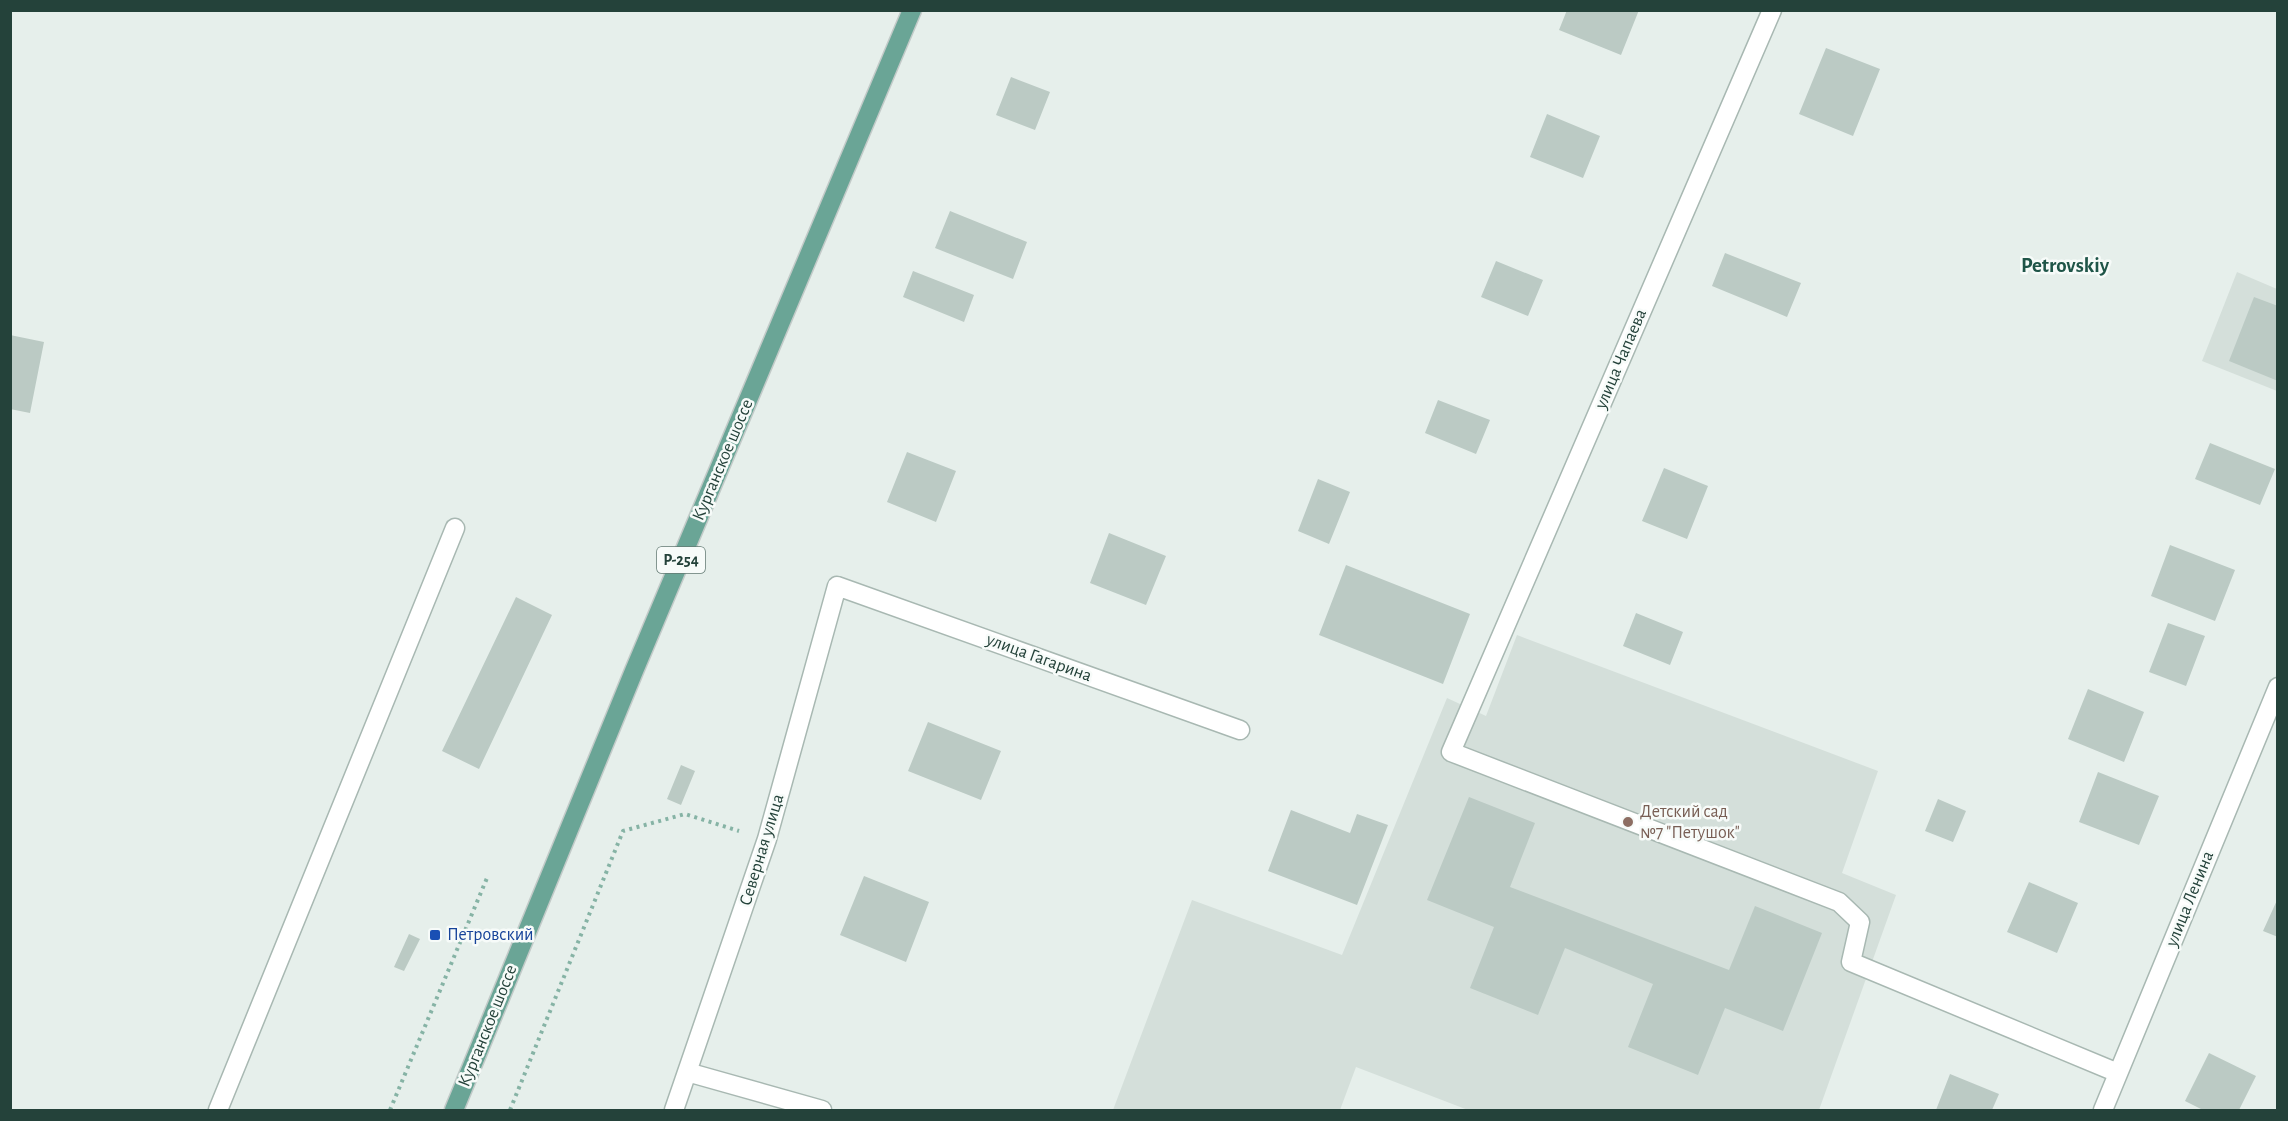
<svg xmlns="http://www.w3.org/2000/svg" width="2288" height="1121" font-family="'Alegreya Sans',sans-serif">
<rect width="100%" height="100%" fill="#e6efeb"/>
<path fill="#d4dfda" d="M2237,272l40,17v102l-75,-30z
M1517,635l361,136 -36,102 54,22 -77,215h-351l-112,-43 -16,43h-227l79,-210 150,55 105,-257 39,18z"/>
<path fill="#bbcac4" d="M1567,10h72l-18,45 -62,-25z
M1826,48l54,21 -27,67 -54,-22z
M1011,77l39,15 -15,38 -39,-15z
M1547,114l53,22 -17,42 -53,-21z
M950,211l77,31 -14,37 -78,-31z
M1725,253l76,30 -14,34 -75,-31z
M1496,261l47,19 -15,36 -47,-19z
M913,271l61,24 -10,27 -61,-25z
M2254,297l24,9v75l-49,-20z
M10,335l34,7 -14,71 -20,-4z
M1438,400l52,20 -14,34 -51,-21z
M2210,443l65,26 -15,36 -65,-26z
M907,452l49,19 -20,51 -49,-20z
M1664,468l44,18 -21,53 -45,-18z
M1318,479l32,13 -21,52 -31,-13z
M1109,533l57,23 -20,49 -56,-22z
M2170,545l65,25 -20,51 -64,-25z
M1346,565l124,49 -27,70 -124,-49z
M516,597l36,18 -73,154 -37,-18z
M1636,613l47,19 -13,33 -47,-19z
M2168,623l37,13 -19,50 -37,-14z
M2088,689l56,23 -20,50 -56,-23z
M928,722l73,29 -20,49 -73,-29z
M681,765l14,6 -14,34 -14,-6z
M2098,772l61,24 -20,49 -60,-23z
M1469,797l66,26 -25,64 219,83 26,-64 67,27 -39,98 -58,-23 -27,67 -70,-28 25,-63 -88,-36 -27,67 -68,-27 24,-61 -67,-27z
M1938,799l28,12 -13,31 -28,-11z
M1291,810l59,23 7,-19 31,11 -31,80 -89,-34z
M864,876l65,26 -23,60 -66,-27z
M2029,882l49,21 -21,50 -50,-21z
M2278,898v39l-15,-6z
M409,934l11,5 -16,32 -10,-4z
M2209,1053l47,23 -17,34h-36l-18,-9z
M1950,1074l49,20 -7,16h-56z"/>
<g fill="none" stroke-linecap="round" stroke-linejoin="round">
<g stroke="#a8b8b2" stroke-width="21">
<path id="minor" d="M1772,10l-321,742 388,150 21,20 -9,40 267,111
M687,1072l135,38
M218,1110l237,-582
M674,1110l93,-271 70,-253 403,144
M2103,1110l175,-423"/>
</g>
<g stroke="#c2cac8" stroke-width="21">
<path id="major" d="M454,1110l180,-439 278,-661"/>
</g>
<path stroke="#86b3a5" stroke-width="4" stroke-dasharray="3 4.5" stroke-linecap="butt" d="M390,1110l97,-232
M510,1110l113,-279 62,-17 54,17"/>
<use href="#minor" stroke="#fff" stroke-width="18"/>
<use href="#major" stroke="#6aa596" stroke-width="18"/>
</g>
<circle fill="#8d6e63" stroke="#f7fbf9" stroke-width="2" cx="1628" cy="822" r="6"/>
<rect fill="#1a4fb4" stroke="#f7fbf9" stroke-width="2" x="429" y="929" width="12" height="12" rx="3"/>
<g text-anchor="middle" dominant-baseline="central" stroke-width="5" stroke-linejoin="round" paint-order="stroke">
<rect fill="#f7fbf9" stroke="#637a73" stroke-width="1.5" x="657" y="547" width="48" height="26" rx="4.5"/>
<g font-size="16" font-weight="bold" fill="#24423a">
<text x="681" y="560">Р-254</text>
</g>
<g font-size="18" fill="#24423a" stroke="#f7fbf9">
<text transform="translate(1621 359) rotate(-67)">улица Чапаева</text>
<text transform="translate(723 460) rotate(-67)">Курганское шоссе</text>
<text transform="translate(1039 658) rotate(20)">улица Гагарина</text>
<text transform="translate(762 850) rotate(-73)">Северная улица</text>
<text transform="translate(2190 899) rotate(-68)">улица Ленина</text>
<text transform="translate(488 1026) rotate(-68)">Курганское шоссе</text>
</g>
<g font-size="18" fill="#785e54" stroke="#f7fbf9" text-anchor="start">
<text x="1640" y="812">Детский сад<tspan x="1640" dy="21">№7 "Петушок"</tspan></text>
</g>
<g font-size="18" fill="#164399" stroke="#f7fbf9" text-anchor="start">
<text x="447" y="935">Петровский</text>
</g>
<g font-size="21" font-weight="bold" fill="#1f5548" stroke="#f7fbf9">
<text x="2065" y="265">Petrovskiy</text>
</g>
</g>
<rect width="2288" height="1121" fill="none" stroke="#24423a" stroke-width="24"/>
</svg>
